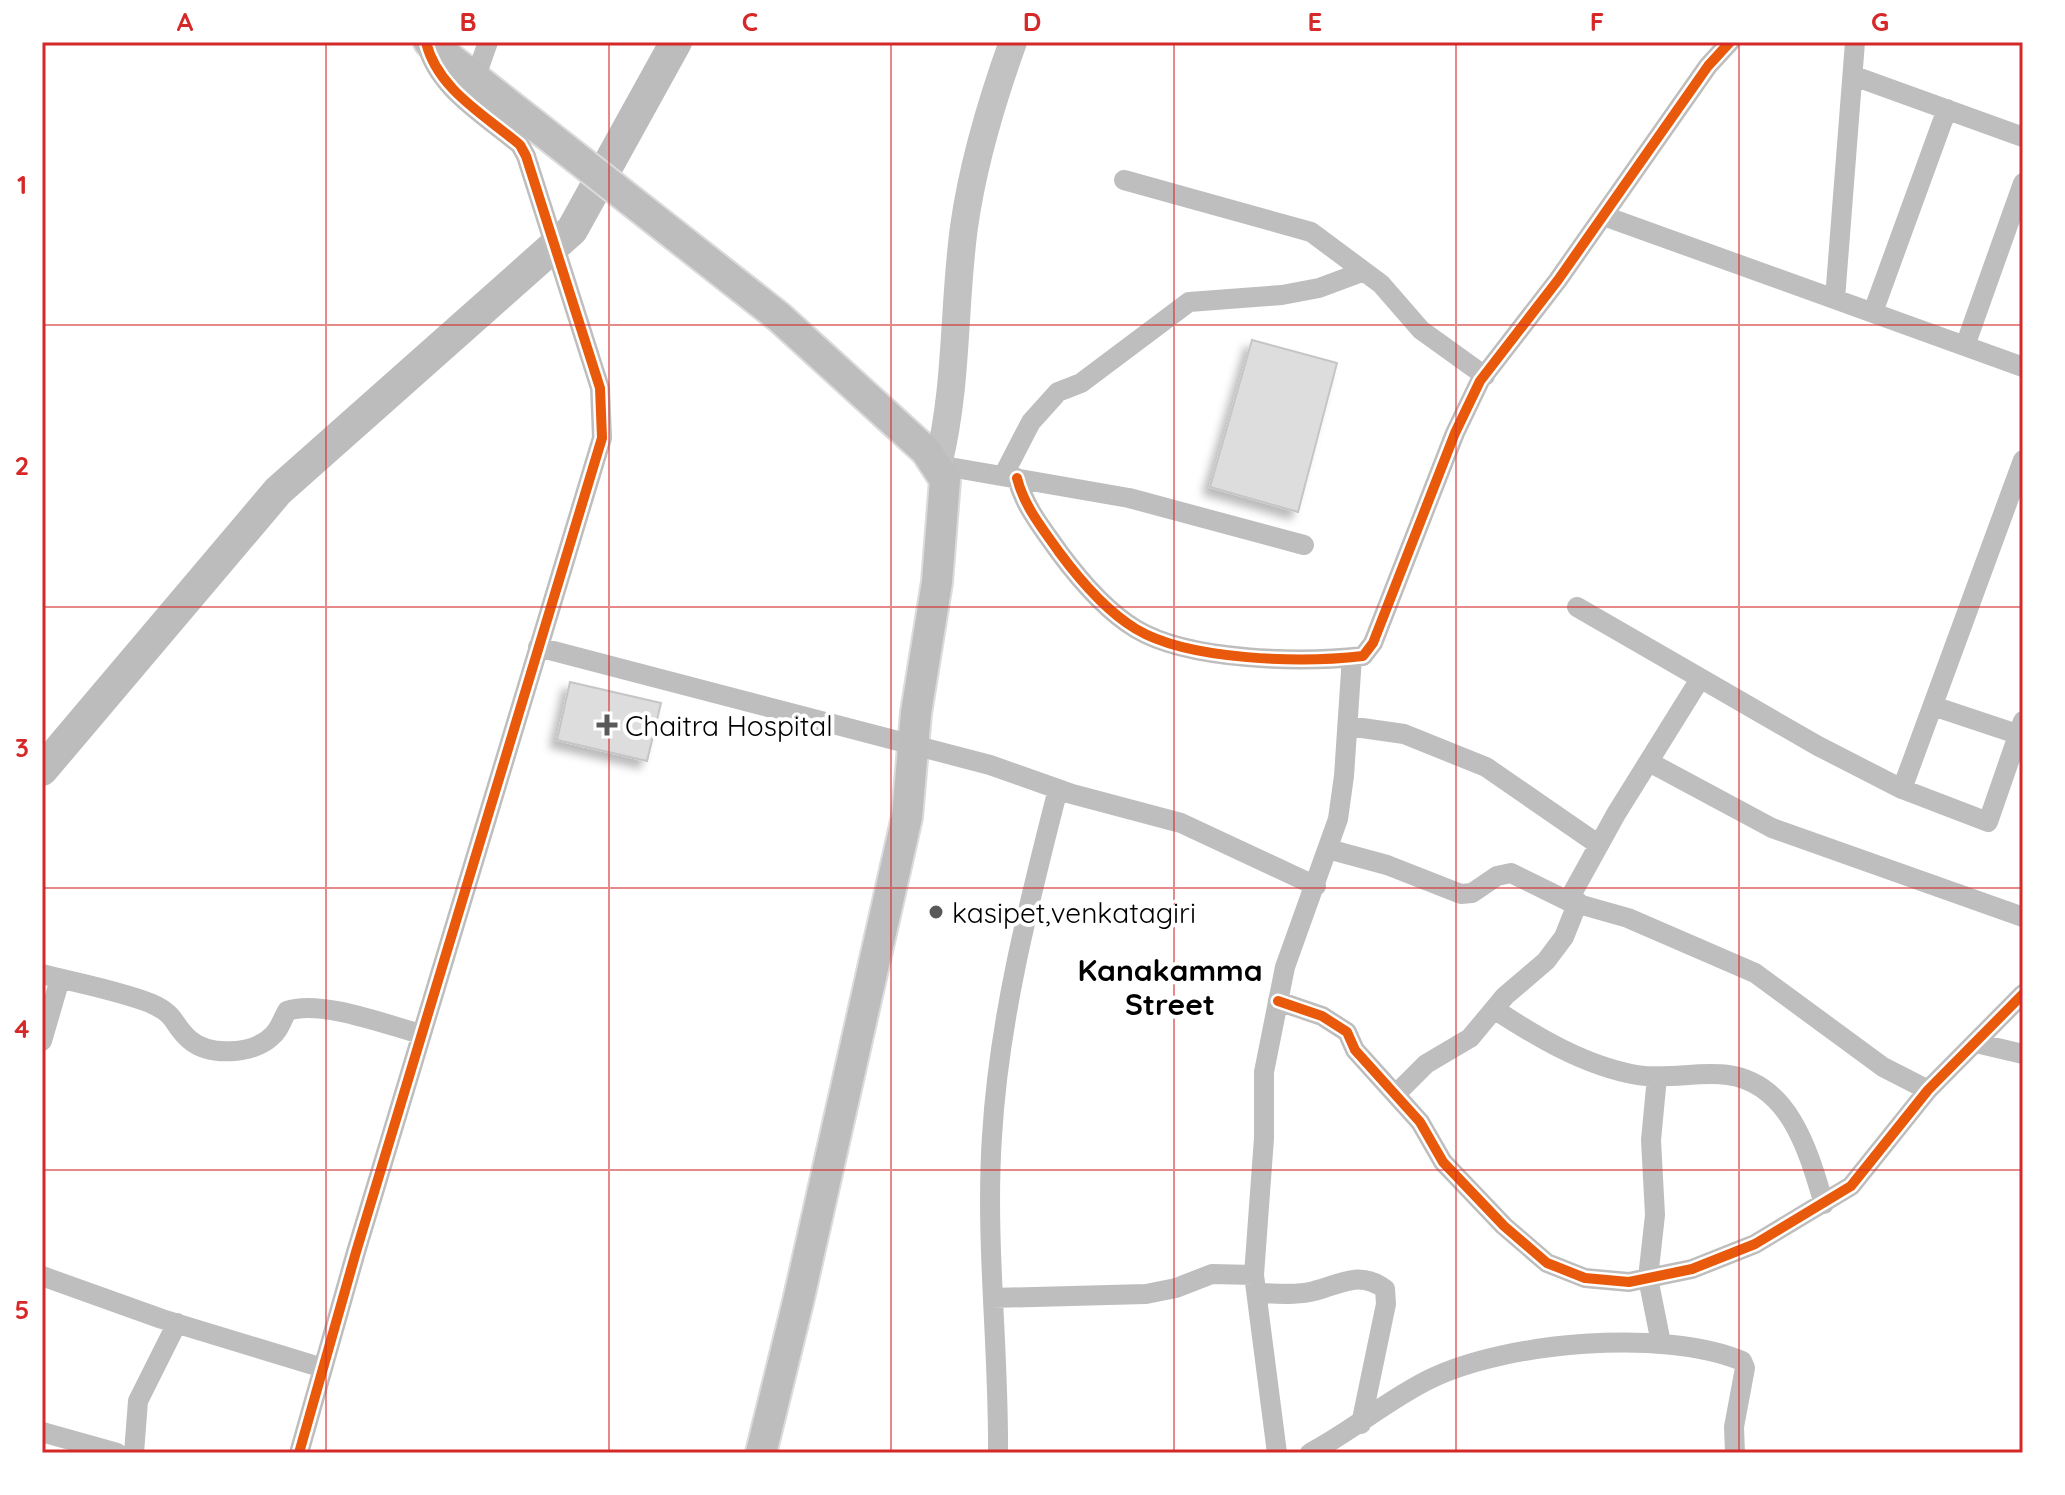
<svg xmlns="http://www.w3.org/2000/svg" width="2065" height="1495" font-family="Quicksand,sans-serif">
<defs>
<filter id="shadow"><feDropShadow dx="-7" dy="7" stdDeviation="4" flood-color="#0004"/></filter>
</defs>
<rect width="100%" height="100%" fill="#fff"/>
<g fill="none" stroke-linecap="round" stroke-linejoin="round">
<path stroke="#bcbcbc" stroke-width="32" d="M42,770l236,-279 294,-261 104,-188"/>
</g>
<path fill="#ddd" stroke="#c5c5c5" stroke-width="2" filter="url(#shadow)" d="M1252,340l85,23 -39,149 -88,-25z
M570,682l91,21 -14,58 -90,-21z"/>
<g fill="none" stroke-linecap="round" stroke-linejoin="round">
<g stroke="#dbdbdb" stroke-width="34">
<path id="primary" d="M429,42l350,275 147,134 19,29 -8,102 -21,131 -9,104 -109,485 -37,151"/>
</g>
<path stroke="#bebebe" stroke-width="20" d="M1854,76l169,61
M475,79l13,-37
M1124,180l187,52 70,52 40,46 64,46
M1604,216l419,151
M1835,299l20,-257
M1873,312l74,-203
M1965,346l58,-163
M938,465l191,33 175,47
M1003,476l28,-54 27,-30 23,-9 108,-81 93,-7 37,-7 43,-16
M1017,478c7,28 25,50 42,74 20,27 47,59 77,77 53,32 167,34 227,27l10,-13 82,-210 25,-52 78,-101 150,-214 22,-24
M1577,607l241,139 84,43 86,33 35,-101
M538,647l452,118 82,29 109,29 135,63
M1933,706l90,30
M1348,726l56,8 82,33 113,78
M1649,762l123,66 251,89
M1902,789l121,-329
M1328,849l59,16 74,29 11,-1 25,-17 14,-3 57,28 60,17 127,55 128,94 45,23
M1568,901l48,-87 84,-135
M42,974c35,9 74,16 108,29 28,12 22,22 40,37 20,17 63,14 81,-3 8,-6 11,-17 16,-26 33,-12 100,14 134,23
M1278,1001l44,15 25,16 8,18 65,72 23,40 61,64 43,37 38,15 44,4 63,-13 63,-25 96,-58 77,-96 95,-96
M1494,1009c43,28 91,57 143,66 31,5 61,-4 91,0 63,9 81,79 96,129
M42,1041l18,-62
M1976,1043l47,11
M1657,1077l-6,63 4,75 -7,63 13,65
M1396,1094l30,-30 44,-26 35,-42 41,-35 18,-24 14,-35
M42,1276l120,43 161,49
M1257,1293c18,0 40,3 57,-2 28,-7 45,-21 71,-2l1,15 -25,120
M993,1298l153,-4 30,-6 36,-14 42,1
M42,1432l75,21
M134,1453l4,-52 39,-78
M299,1453l57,-201 246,-814 -2,-50 -74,-232 -6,-11c-35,-30 -83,-56 -94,-103
M998,1453c1,-106 -13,-211 -6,-317 7,-118 37,-233 66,-347
M1277,1453l-23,-178 10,-137v-66l21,-105 53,-148 6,-43 8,-119
M1310,1453c42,-22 77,-53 120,-74 75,-37 234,-51 312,-18l3,7 -11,59 1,26"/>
<path stroke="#c2c2c2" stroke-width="28" d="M938,465c20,-82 15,-156 26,-238 9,-64 27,-124 49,-185"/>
<use href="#primary" stroke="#bdbdbd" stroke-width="30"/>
<g stroke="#fff" stroke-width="15">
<path id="cycleway" d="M1017,478c7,28 25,50 42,74 20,27 47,59 77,77 53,32 167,34 227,27l10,-13 82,-210 25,-52 78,-101 150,-214 22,-24
M1278,1001l44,15 25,16 8,18 65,72 23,40 61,64 43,37 38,15 44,4 63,-13 63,-25 96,-58 77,-96 95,-96
M299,1453l57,-201 246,-814 -2,-50 -74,-232 -6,-11c-35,-30 -83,-56 -94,-103"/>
</g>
<use href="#cycleway" stroke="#e8590c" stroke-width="10"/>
</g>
<path fill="none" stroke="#d62828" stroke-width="2" stroke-opacity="0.55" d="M326,42v1411M609,42v1411M891,42v1411M1174,42v1411M1456,42v1411M1739,42v1411M42,325h1981M42,607h1981M42,888h1981M42,1170h1981"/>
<g fill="#595959" stroke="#fff" stroke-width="3">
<path d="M603 713h8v8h8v8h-8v8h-8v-8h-8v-8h8z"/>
<circle cx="936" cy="912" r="8"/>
</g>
<g text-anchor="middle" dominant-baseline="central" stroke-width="8" stroke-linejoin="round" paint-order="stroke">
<g font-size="28" fill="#000" stroke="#fff" text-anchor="start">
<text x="625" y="725">Chaitra Hospital</text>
<text x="952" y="912">kasipet,venkatagiri</text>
</g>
<g font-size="30" font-weight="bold" fill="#000" stroke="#fff">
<text x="1170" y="970">Kanakamma<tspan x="1170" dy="34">Street</tspan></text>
</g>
</g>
<rect width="2065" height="1495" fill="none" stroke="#ffffff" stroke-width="88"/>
<rect x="44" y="44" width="1977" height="1407" fill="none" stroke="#d62828" stroke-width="3"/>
<g font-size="26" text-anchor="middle" font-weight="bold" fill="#d62828">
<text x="185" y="31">A</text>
<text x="468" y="31">B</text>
<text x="750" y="31">C</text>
<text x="1032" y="31">D</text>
<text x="1315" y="31">E</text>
<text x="1597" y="31">F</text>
<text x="1880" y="31">G</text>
<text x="22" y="194">1</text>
<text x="22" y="475">2</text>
<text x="22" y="757">3</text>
<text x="22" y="1038">4</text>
<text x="22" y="1319">5</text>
</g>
</svg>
